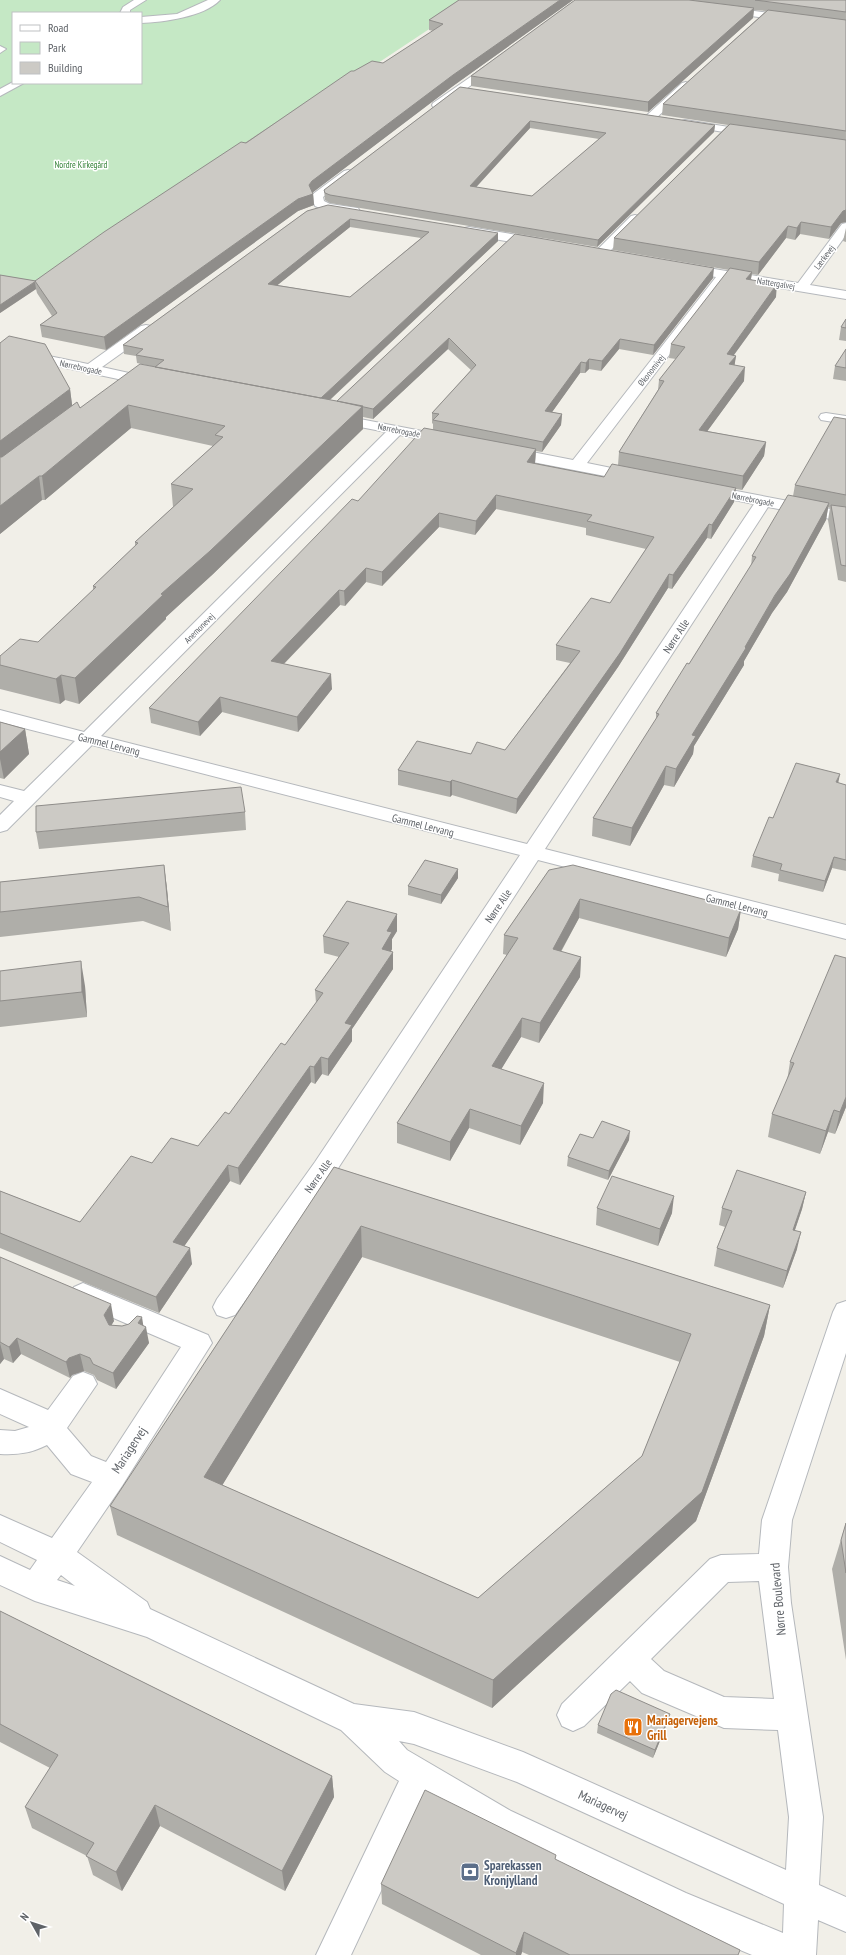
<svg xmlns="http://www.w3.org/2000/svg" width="846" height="1955" font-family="'PT Sans Narrow',sans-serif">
<rect width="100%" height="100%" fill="#f1efe8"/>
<path fill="#c5e8c5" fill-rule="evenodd" d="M0,0h473l-433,287 -40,-7zM13,13h128v70h-128z"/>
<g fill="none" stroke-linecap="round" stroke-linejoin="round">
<g stroke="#b5b8bc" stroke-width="2">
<path id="minor" d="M134,0h12l-16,10v3h-10l3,-6z
M208,0h12c-16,17 -57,22 -79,23v-6l36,-3z
M724,7l122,16v6l-125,-17v-4z
M0,46l6,3 -6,4z
M495,60l5,3 -1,2 -58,42h-8l-1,-2 1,-2z
M13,82l11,1 -24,13v-7z
M686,82l5,3 -1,2 -36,33h-8l-1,-2 1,-2 36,-33z
M685,120l69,11 5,3 -5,3 -73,-12 -1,-2 1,-2z
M348,170l4,1 2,2 -2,2 -29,22 1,4 6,3 28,4 2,3 -2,3 -4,1 -27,-4 -12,-5 -4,-10 2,-2 31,-23z
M635,215l4,1 2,3 -2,3 -34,34h-8l-2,-3 2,-3 34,-34z
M846,223v12l-36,50 36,6v8l-119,-20 -140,184 54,11 3,3 -3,3 -5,2 -129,-25 -5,-2 -3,-3 3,-3 5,-2 66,13 143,-183 -36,-6 -2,-3 2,-3 4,-1 114,19 44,-59z
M469,227l72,12 6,4 -6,4 -76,-13 -2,-3 2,-3z
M146,325l5,1 2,3 -2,3 -49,35 54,12 2,3 -2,3 -5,1 -151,-32v-8l88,18 53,-38z
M826,413l20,3v8l-25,-4 -2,-3 2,-3z
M334,414l114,22 5,1 2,3 -2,3 -5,1 -48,-9 -299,301 426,108 227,-340 -55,-11 -2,-3 2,-3 6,-2 141,27v10l-78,-15 -223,342 301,76v14l-308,-79 -205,316 -98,139 -9,3 -9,-3 -4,-8 4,-8 98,-137 205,-307 -428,-110 -85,85 -7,2v-17l14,-14 -14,-4v-12l24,6 51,-50 -75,-19v-12l84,22 302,-300 -57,-11 -2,-3 2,-3z
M83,1283l125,52 4,8 -90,143 -45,66 70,50 3,7 204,95 60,8 109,40 263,118 3,-53 -11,-87 -54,-2 -82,-35 -12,-12 -46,45 -11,5 -11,-5 -5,-11 5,-11 148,-145 11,-4 38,-1 3,-34 71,-208 4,-8 9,-3v52l-54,167 -4,47 3,36 32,214 -4,68 27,12v35l-28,-12 -2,35h-64l-90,-38 -175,-82 -62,-38 -74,158h-35l83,-174 -14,-9 -44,-42 -194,-93 -112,-36 -35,-16v-29l30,14 7,-10 -37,-18v-27l52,23 40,-56 -21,-8 -24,-29c-16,8 -29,10 -47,9v-24l15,1 14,-4 -29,-13v-25l48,21 25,-34 10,-4 10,4 4,8 -30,44 24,28 15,6 75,-115 -107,-46 -4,-7 4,-7zM61,1575l14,11 -18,-6zM759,1581l15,118 -50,-2 -60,-26 -13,-12 77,-77zM399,1741l15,3 103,38 267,122 -1,29 -97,-40 -175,-82 -104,-61z"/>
</g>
<use href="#minor" fill="#fff" fill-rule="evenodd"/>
</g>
<path fill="#afaea9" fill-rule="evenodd" d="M459,0h114l-120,86 -140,106 1,13 -16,6 -192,139 -64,-13 -2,-12 12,-9 -15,-23 -1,-4 -36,24v-38l35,6 319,-210 29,-8 50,-32 -4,-1v-10z
M575,0h271v222l-5,1 -12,16 -29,-5 -5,6 -9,-2 -28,37 -6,-1 -1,5 25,18 -42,58 2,1 -2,9 10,16 -37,50 59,11 -2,14 -22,34 -6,-1 -2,13 -23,37 -4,-1 -35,51 -4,-1 -50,79 -102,147 -64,-19 -2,2 -52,-12v-15l73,-16 34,-4 65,-87 -14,-3v-15l54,-42 36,-54 -60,-14v-7l-90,-19 -21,26 -36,-8 -57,59 -16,-4 -21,24 -5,-1 -56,59 48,25 -34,43 -76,-20 -22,24 -49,-13 -2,-15 209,-207 75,-71v-6l-1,-1v-10l39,-43 -23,-21 -75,70 -10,-2v12l-151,146 -46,42v2l-87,85 -14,-4 -5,4 -60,-15v-33l38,-14 55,-52v-4l42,-40v-4l38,-35 -2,-23 42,-38 -82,-18 -86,72h-3l-42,34v-191l70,46 2,16 8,3 75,-41 -18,-4 -1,-7 -12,-2 -1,-9 184,-134 191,30 -168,159 7,1 178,-167 198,44 -60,77 -34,-6 -18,22 -12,-2 -4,4h-5l-28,39 10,2 -1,11 -19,27 -6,-1 -1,12 69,14 14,-12 1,-13 39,-62 1,-10 17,-21 -7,-1 2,-14 58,-74 -116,-20 1,-12 114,-113 -66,-10 1,-11 103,-93 -12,-1 -1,8 -105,94 -177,-26v-10zM350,227l71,11 -71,59 -73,-12z
M460,87l255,38 -1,7 -117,115 -267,-44 -5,-3 -1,-10zM530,128l69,11 -67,57 -57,-9z
M846,228v14l-3,-1z
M846,319v22l-7,-1 2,-13z
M846,349v32l-13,-2 2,-13z
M846,419v163l-8,-2 -10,-60 2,-12 -2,-1 -2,13 -39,72 -15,21 -28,48v4l-50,81 -1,8 -19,33 -10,-2 -34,61 -38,-10 1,-18 63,-98v-7l33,-49 62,-98 1,-10 41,-60 2,-11z
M0,722l25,7 4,25 -25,25 -4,-1z
M838,783l8,2v86l-14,-3 -9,24 -45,-11 1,-7 -28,-7 2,-11 20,-38z
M245,812l1,18 -207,19 -3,-17z
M164,865l3,24 4,42 -28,-10 -143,16v-55z
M458,869v9l-17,26 -33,-9v-9z
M549,870l192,39 -3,20 -12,28 -147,-39 -18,34 20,5 -1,20 -41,66 -18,-6 -20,32 42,34 -23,42 -51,-17 -19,33 -53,-18v-20l110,-168 -4,-1 1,-19z
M397,914v17l-5,8v10l-1,2 2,18 -41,60v12l-24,35 -6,-2 -7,10 -4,-2 -71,103 -10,-4 -46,65 8,18 -33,49 -159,-65v-57l80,31 72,-59 46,-17 31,-32 56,-69 31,-42 -1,-13 24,-33 -15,-4 -1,-17z
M846,958v149l-11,27 -7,-2 -8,22 -52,-17 4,-23 15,-33 3,-19z
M0,971l85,15 2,31 -87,10z
M593,1138l36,2 -21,40 -41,-14 1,-9z
M334,1167l436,138 -6,31 -68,185 -204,187 -375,-173 -7,-29zM362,1257l318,105 -38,94 -164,142 -256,-113z
M806,1192l-4,17 -7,21 2,19 -14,39 -69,-22 3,-18 8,-21 -6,-2 3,-17z
M597,1208l75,5 -14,33 -62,-21z
M0,1257l114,64 -3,4 11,1h21l6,17 -33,46 -19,-9 -3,-5 -10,-4 -12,4 -2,3 -49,-24 -8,9 -9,-4 -4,5z
M846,1523v137l-14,-91z
M0,1611l332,165 2,21 -49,94 -125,-65 -38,65 -29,-16 -6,-19 -55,-28 -7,-21 25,-39 -50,-26z
M668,1721l-15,37 -56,-25 1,-8z
M556,1860l182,95h-209l-7,-3 -1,3h-40l-99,-51 -1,-20z"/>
<path fill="#8f8d8a" d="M560,0h13l-120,86 -141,107 1,1 1,11 -16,6 -192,139 -2,-13 194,-138 14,-18 141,-106z
M754,8l-1,10 -105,94v-10z
M530,121v7l-60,66v-8z
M715,125l-1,7 -117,115 1,-7z
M846,210v12l-5,1 -12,16 2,-12 12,-16z
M350,219v8l-81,65 -1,-8z
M801,222l-1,12 -5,6 2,-12z
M788,226l-2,12 -28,37 1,-13z
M498,233v8l-178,168 -1,-9z
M714,268l-1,10 -60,77 1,-10z
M752,272l-2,12 -4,-5z
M35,282l1,7 -36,24v-8z
M777,284l-1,13 -51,70 2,-13z
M449,338l-1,11 -75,70v-10z
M620,339l-1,10 -18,22 1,-10z
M736,356l-2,13 -5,-5z
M589,359v10l-4,4 1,-10z
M581,362l-1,11 -35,49v-11z
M745,367l-1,14 -46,63 1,-14z
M70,389l3,23 -73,55v-26z
M128,405l3,23 -86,72 -3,-24z
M363,406v23l-151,146 -46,42v2l-87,85 -4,-26 86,-84z
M562,414l-1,11 -19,27 1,-10z
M766,442l-2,14 -22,34 1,-14z
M536,449l-1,14 -8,12v-13z
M39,476l3,24 -42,34v-28z
M736,488l-2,14 -23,37 1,-14z
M496,495v14l-21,26 1,-14z
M829,503l-3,17 -39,72 -15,21 -28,48v4l-50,81 -1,8 -19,33 2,-18 16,-34 53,-88z
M439,513v14l-57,59v-14z
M709,524l-2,14 -35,51 1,-14z
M366,568v14l-21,24 -1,-15z
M669,574l-1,14 -50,79 -102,147 1,-15z
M339,590l1,15 -68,71 -1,-15z
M331,674l1,15 -34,43 -1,-15z
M61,675l4,25 -5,4 -4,-25z
M220,697l2,15 -22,24 -2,-14z
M25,729l4,25 -25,25 -4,-20v-7z
M666,766l-2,19 -34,61 2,-18z
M840,774l-2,10 -2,-2z
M452,780v15l-2,2v-15z
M834,857l-2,11 -9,24 2,-11z
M164,865l3,24 4,42 -3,-24z
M458,869v9l-17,26v-9z
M580,899l-1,19 -28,51 2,-20z
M741,909l-3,20 -12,28 3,-19z
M397,914v17l-5,8v10l-9,16 -1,-16 5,-18z
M393,952v17l-41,60v12l-24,35v-17l17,-36z
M581,957l-1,20 -41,66 1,-20z
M81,961l4,25 2,31 -5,-25z
M522,1018l-1,19 -30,49 1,-20z
M321,1057l1,17 -7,10 -1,-17z
M310,1066l1,16 -71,103 -2,-17z
M544,1083l-1,20 -23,42 1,-19z
M846,1097v10l-11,27 5,-22z
M470,1109l-1,19 -19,33v-19z
M834,1110l-6,22 -8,22 6,-23z
M630,1131l-1,9 -21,40 1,-9z
M228,1165l2,16 -54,77 -3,-16z
M806,1192l-4,17 -13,38 4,-17z
M674,1196l-2,17 -14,33 2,-17z
M361,1226l1,31 -153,250 -5,-30z
M801,1232l-4,17 -14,39 4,-17z
M190,1248l2,16 -33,49 -3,-16z
M111,1304l3,17 -6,10 -4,-16z
M770,1305l-6,31 -68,185 -204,187 1,-28z
M142,1317l2,13 2,-3 3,16 -33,46 -3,-16 25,-50z
M17,1338l4,16 -8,9 -4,-16z
M0,1343l4,16 -4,5z
M80,1354l4,17 -12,4 -2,3 -4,-16 3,-4z
M670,1714l-2,7 -15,37 2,-8z
M332,1776l2,21 -49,94 -3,-20z
M155,1805l5,21 -38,65 -6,-19z
M524,1932l-2,20 -1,3h-5v-2z"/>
<path fill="#cccac5" stroke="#8f8d8a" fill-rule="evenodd" d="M459,0h101l-107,75 -141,106 -3,4 4,9 -15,5 -194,138 -64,-12 17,-12 -22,-32 69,-49 137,-90 5,1 105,-72h3l18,-10 11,2 60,-39 -14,-4z
M575,0h114l65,8 -106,94 -177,-26z
M755,0h91v12z
M768,10l78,10v111l-183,-27z
M460,87l255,38 -117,115 -268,-45 -5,-2 -1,-3zM530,121l76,12 -74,63 -62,-10z
M730,124l116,16v70l-3,1 -12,16 -30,-5 -4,6 -9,-2 -29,36 -145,-24z
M328,205l170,28 -177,165 -166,-31 9,-7 -28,-5 7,-6 -20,-4 184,-134zM350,219l79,13 -79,65 -82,-13z
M515,234l199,34 -60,77 -34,-6 -18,22 -13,-2 -3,4 -5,-1 -36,49 17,3 -19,28 -110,-22 6,-6 -7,-1 44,-48 -27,-27 -76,71 -36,-8z
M730,268l22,4 -6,7 31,5 -50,70 9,2 -7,8 16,3 -46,63 67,12 -23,34 -124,-24 45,-71 -5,-1 26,-33 -14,-3z
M0,275l36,6 -36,24z
M846,319v9l-5,-1z
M9,336l36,8 25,45 -70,52v-98z
M846,349v19l-11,-2z
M140,364l223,42 -153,145 -49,43 2,1 -88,83 -14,-3 -5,4 -56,-14v-9l20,-17 18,3 58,-55 -3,-1 45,-43 -3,-1 58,-53 -22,-5 52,-47 -8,-2 10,-9 -97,-21 -86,71h-3l-39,30v-49h2l75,-55 3,6z
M834,417l12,2v76l-51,-10z
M424,428l112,21 -9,13 77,15 8,-13 124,24 -24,37 -3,-1 -36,51 -4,-1 -49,79 -103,146 -65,-19 -2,2 -52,-12 19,-29 54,13 6,-12 28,8 75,-99 -24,-6 35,-47 19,5 44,-66 -67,-16 5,-6 -96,-20 -20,26 -37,-8 -57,59 -16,-4 -22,23 -5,-1 -68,71 60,13 -34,43 -77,-20 -22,25 -49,-14 203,-209 6,2z
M788,495l41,8 -39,71 -15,21 -30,52 1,1 -54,87 4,1 -20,33 -10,-3 -34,62 -39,-10 66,-104 -3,-1 31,-50 2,1 67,-107 -4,-1z
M831,505l15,2v59l-5,-1z
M0,722l25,7 -25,23z
M796,763l44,11 -4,8 10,3v75l-12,-3 -9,24 -45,-11 2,-6 -29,-8 16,-39 4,1z
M241,787l4,25 -209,20v-26z
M425,860l33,9 -17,26 -33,-9z
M164,865l4,42 -29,-10 -139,15v-30z
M573,865l168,44 -12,29 -149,-39 -27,50 28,8 -41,66 -18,-5 -30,48 52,17 -23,43 -51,-17 -20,33 -53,-19 121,-185 -14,-3 45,-65z
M347,901l50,13 -10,17 5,1 -10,17 11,3 -48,71 7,2 -24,34 -7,-2 -7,10 -4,-1 -72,102 -10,-3 -55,77 17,6 -34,49 -156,-64v-42l80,31 51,-66 21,7 19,-25 27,8 27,-34 4,2 52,-71 4,2 38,-52 -8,-3 34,-47 -26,-7z
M835,955l11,3v139l-6,15 -6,-2 -8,21 -54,-17 22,-51 -4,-1z
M81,961l1,31 -82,9v-30z
M602,1121l28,10 -21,40 -41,-14 12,-23 13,4z
M334,1167l436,138 -68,187 -209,188 -383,-174zM361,1226l330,108 -49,122 -164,142 -274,-121z
M737,1170l69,22 -13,38 8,2 -14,39 -70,-23 15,-37 -10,-3z
M612,1176l62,20 -14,33 -63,-21z
M0,1257l111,47 -7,11 5,10 13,1 7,-2 8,-8 5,1 -4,6 8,4 -33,46 -20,-9 -3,-6 -10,-4 -11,4 -3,4 -49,-24 -8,9 -9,-5z
M846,1523v50l-5,-33z
M0,1611l332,165 -50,95 -127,-66 -39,67 -30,-16 8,-13 -69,-36 33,-52 -58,-31z
M616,1690l54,24 -15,36 -57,-25 13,-31z
M425,1790l131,65 -1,4 185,91 -2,5h-168l-46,-23 -8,21 -135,-69z"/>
<defs>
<g id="restaurant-square" transform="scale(1)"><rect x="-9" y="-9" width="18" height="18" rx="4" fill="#e8710a" stroke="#fff"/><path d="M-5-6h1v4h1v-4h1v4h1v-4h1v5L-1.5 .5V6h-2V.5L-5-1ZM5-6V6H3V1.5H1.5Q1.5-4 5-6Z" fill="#fff"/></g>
<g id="bank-square" transform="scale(1)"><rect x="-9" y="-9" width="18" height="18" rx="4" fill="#5c6f8a" stroke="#fff"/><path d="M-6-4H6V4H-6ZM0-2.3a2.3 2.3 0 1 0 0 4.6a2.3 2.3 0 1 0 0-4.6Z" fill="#fff"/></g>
</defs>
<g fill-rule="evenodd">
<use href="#restaurant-square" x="633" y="1727"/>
<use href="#bank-square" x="470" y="1872"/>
</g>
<g text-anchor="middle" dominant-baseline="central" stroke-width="3" stroke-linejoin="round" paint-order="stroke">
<g font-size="9" fill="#348238" stroke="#fff">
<text x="81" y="164">Nordre Kirkegård</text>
</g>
<g font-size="9" fill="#5f6368" stroke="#fff">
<text transform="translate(824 257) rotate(-53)">Lærkevej</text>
<text transform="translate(776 283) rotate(9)">Nattergalvej</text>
<text transform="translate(81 367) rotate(12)">Nørrebrogade</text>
<text transform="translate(651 370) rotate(-52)">Økonomivej</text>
<text transform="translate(399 430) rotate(11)">Nørrebrogade</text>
<text transform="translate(753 499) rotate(11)">Nørrebrogade</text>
<text transform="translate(199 628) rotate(-45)">Anemonevej</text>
</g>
<g font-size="11" fill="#5f6368" stroke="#fff">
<text transform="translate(676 636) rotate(-57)">Nørre Alle</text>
<text transform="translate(109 744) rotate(14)">Gammel Lervang</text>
<text transform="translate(423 825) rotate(14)">Gammel Lervang</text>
<text transform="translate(737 905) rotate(14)">Gammel Lervang</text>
<text transform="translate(498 906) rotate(-56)">Nørre Alle</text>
<text transform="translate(318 1176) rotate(-55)">Nørre Alle</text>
</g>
<g font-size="13" fill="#5f6368" stroke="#fff">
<text transform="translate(129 1450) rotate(-57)">Mariagervej</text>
<text transform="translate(778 1599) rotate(-95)">Nørre Boulevard</text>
<text transform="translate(603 1805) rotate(25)">Mariagervej</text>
</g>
<g font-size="13" font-weight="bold" fill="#c56008" stroke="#fff" text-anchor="start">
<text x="647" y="1720">Mariagervejens<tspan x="647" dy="15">Grill</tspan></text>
</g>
<g font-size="13" font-weight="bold" fill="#4e5e75" stroke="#fff" text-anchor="start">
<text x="484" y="1865">Sparekassen<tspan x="484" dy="15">Kronjylland</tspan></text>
</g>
</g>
<rect x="12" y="12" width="130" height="72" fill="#ffffff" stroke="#bfc1c3"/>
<rect x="20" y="25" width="20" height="6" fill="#ffffff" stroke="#bfc1c3"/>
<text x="48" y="32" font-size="12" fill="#5f6368">Road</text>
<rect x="20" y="42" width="20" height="12" fill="#c5e8c5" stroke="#bfc1c3"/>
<text x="48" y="52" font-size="12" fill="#5f6368">Park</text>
<rect x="20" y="62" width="20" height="12" fill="#cccac5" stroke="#bfc1c3"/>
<text x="48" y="72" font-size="12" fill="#5f6368">Building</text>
<g transform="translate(32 1923) rotate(309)" stroke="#ffffff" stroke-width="3" paint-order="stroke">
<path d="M0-3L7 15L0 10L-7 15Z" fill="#5f6368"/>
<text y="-6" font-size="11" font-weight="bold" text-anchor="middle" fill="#5f6368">N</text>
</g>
</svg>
